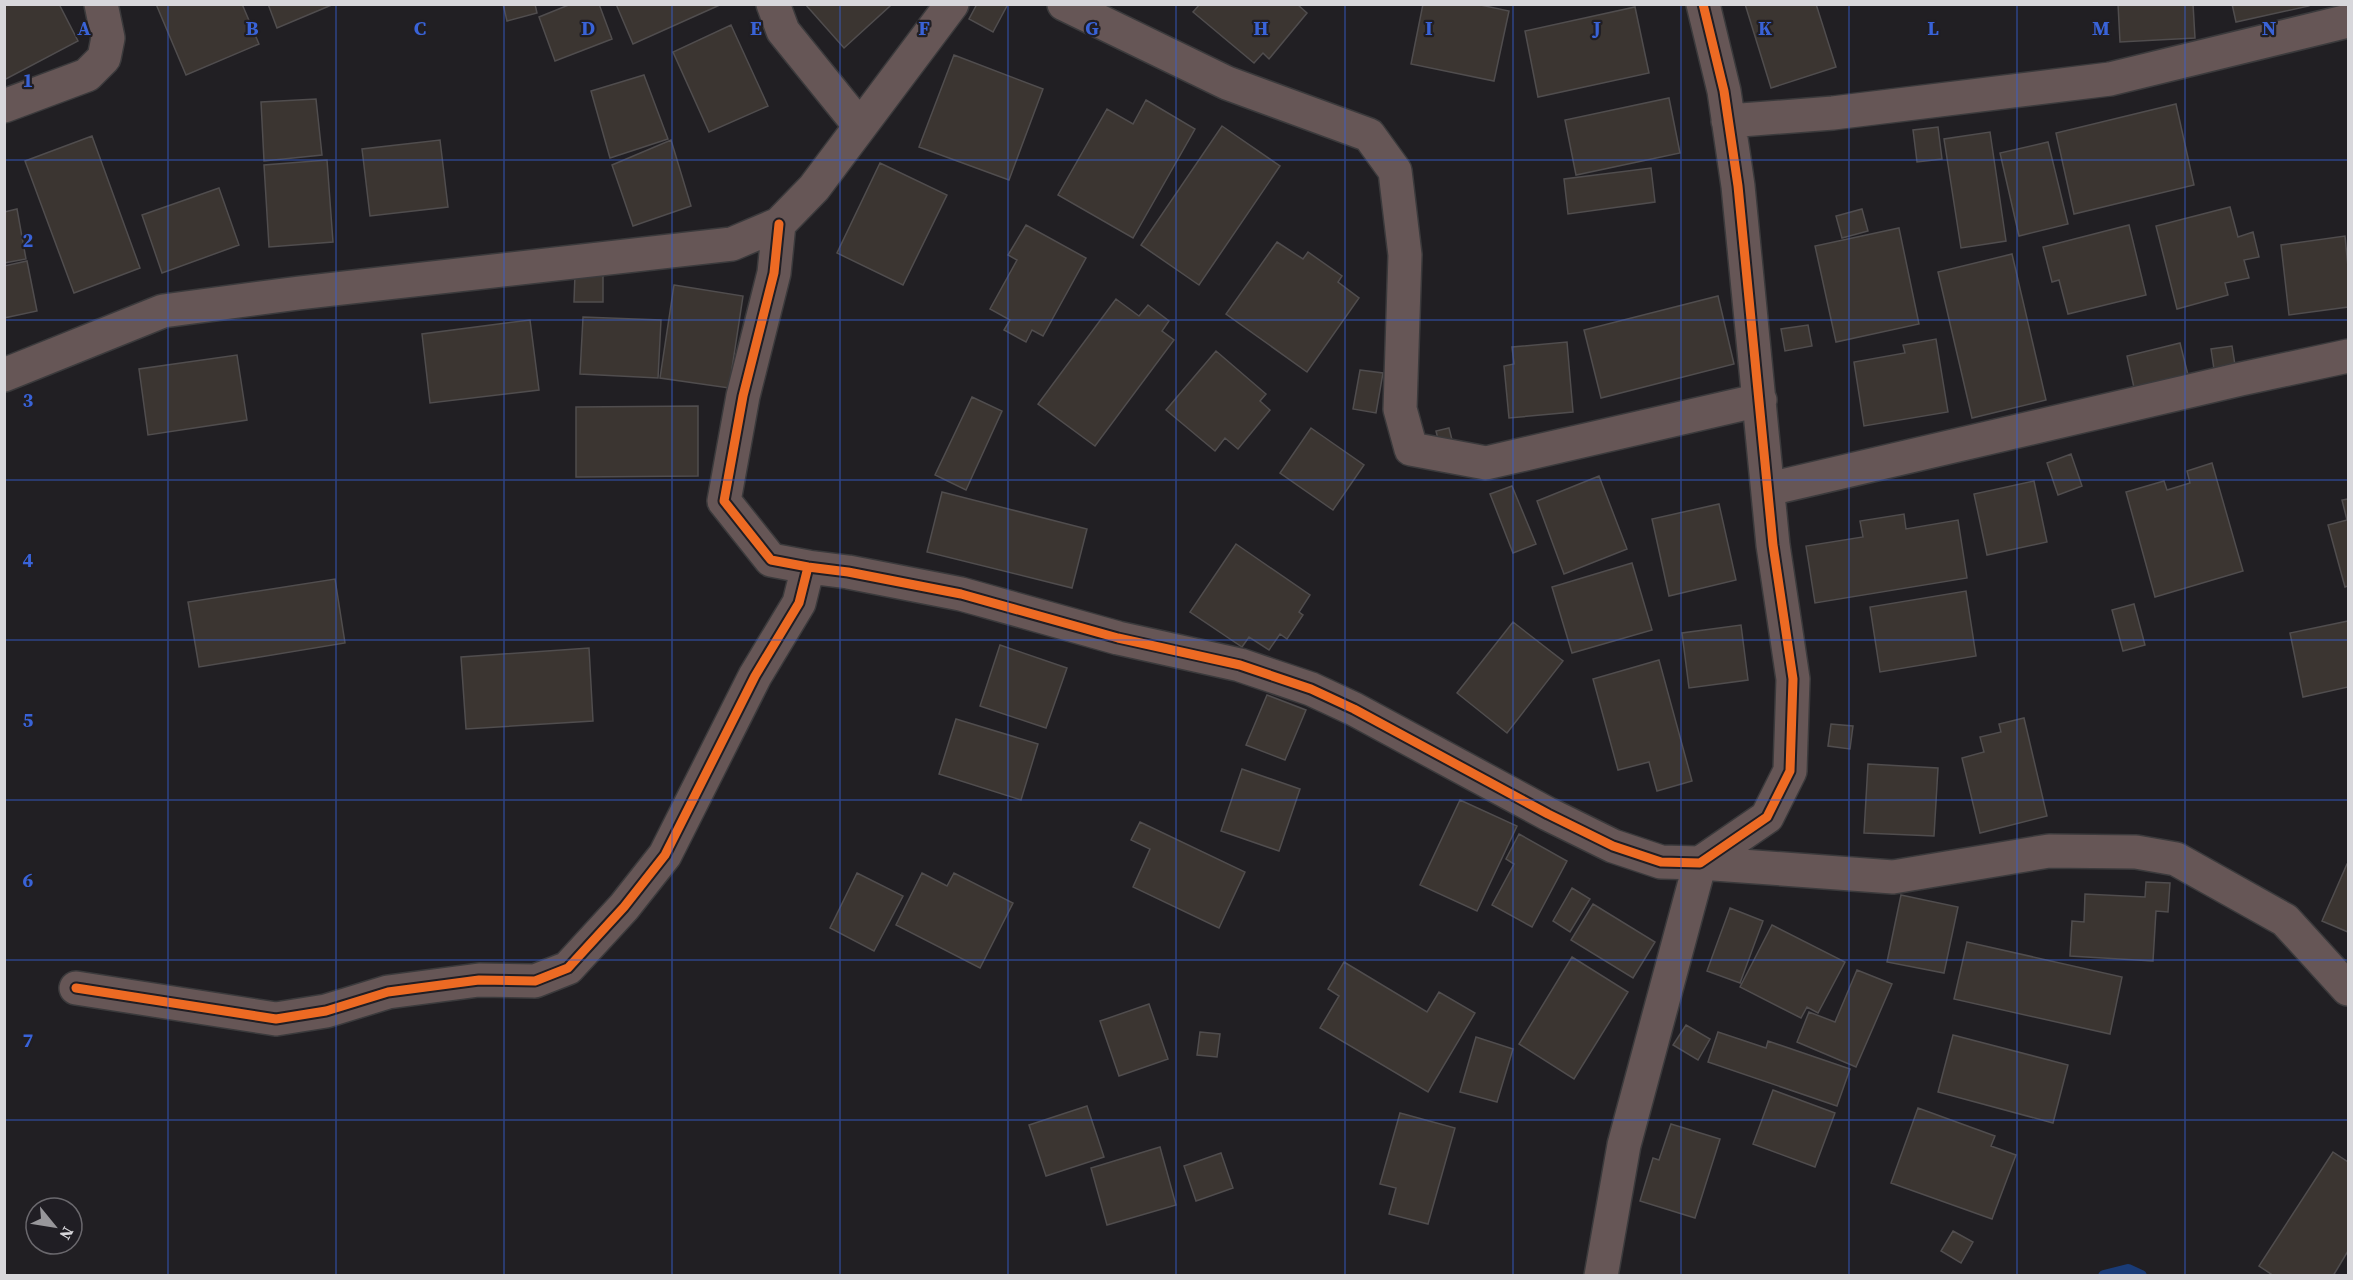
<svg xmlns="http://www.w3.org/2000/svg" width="2353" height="1280" font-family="'Source Serif 4',serif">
<rect width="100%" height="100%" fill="#211f23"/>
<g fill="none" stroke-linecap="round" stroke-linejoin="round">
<path stroke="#1a3c78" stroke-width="12" d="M2104,1276l24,-6 13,6"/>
</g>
<path fill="#3b3531" stroke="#504d4e" stroke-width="1.5" d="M4,4h55l19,37 -74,39z
M156,4h86l17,40 -73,31z
M268,4h66l-57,24z
M503,4h32l2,9 -30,8z
M571,4h28l13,35 -57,22 -16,-44z
M616,4h106l-89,40z
M805,4h84l1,2 -46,42z
M977,4h31l-15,28 -24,-13z
M1200,4h97l10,9 -38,46 -6,-6 -9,10 -61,-51z
M1423,4h53l33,7 -15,70 -83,-17z
M1745,4h71l20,63 -65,21z
M2118,4h75l2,34 -75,4z
M2232,4h77v2l-73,16z
M1635,7l14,66 -111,24 -13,-66z
M731,25l37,81 -59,26 -36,-80z
M954,55l89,34 -34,91 -90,-33z
M644,75l24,64 -58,19 -19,-67z
M1669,98l11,55 -104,22 -11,-55z
M316,99l6,56 -58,6 -3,-59z
M1146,100l49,29 -62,109 -75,-43 49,-86 26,15z
M2176,104l18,81 -120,29 -18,-81z
M1222,126l58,40 -81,119 -58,-40z
M1938,127l4,32 -25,3 -4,-32z
M1990,132l16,109 -45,7 -17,-109z
M92,136l48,132 -66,25 -49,-132z
M440,140l8,67 -78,9 -8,-67z
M671,140l20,66 -58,20 -21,-61z
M2048,142l20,82 -49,12 -19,-83z
M327,160l6,82 -64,5 -5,-82z
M880,163l67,32 -44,90 -66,-32z
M1651,168l4,34 -87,12 -4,-35z
M219,188l20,57 -77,28 -20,-58z
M2230,207l8,30 15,-5 6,25 -15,3 5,18 -24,5 3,12 -51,14 -21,-83z
M17,209l9,50 -22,4v-51z
M1862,209l6,22 -26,7 -6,-22z
M1026,225l60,33 -43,78 -11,-6 -6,12 -22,-12 6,-10 -20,-11 27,-49 -9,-5z
M2129,225l17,70 -78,19 -9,-34 -7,2 -9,-35z
M1899,228l20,96 -83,18 -21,-96z
M2345,236l3,31v40l-59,8 -8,-70z
M1277,242l26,17 5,-7 34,24 -4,6 21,16 -52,74 -81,-58z
M2012,254l34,146 -74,18 -34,-146z
M27,261l10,50 -33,7v-52z
M575,274h28v28h-29z
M674,285l69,11 -14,92 -69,-10z
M1718,296l16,68 -133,34 -17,-68z
M1116,299l23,17 9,-11 21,16 -7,10 12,9 -79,106 -57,-42z
M583,317l78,3 -3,58 -78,-4z
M530,320l9,70 -109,13 -8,-69z
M1808,325l4,21 -27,5 -4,-22z
M1936,339l12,73 -84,14 -10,-64 51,-9 -2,-8z
M1567,342l6,70 -64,6 -5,-52 10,-2 -2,-17z
M2180,343l9,36 -54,13 -8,-36z
M2232,346l3,19 -21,4 -3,-20z
M1216,351l50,43 -6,7 10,9 -32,39 -13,-11 -10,13 -49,-41z
M237,355l10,65 -99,15 -9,-66z
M1360,370l23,3 -7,40 -23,-4z
M972,397l30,14 -36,79 -31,-15z
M698,406v70l-122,1v-70z
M1311,428l53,37 -31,45 -53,-37z
M1449,428l3,12 -13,3 -3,-12z
M2071,454l11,32 -24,9 -11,-32z
M2212,463l31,108 -88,26 -29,-105 38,-11 3,9 23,-7 -3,-12z
M1599,476l28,73 -63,25 -27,-73z
M2034,481l13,61 -60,13 -13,-61z
M1512,486l24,58 -23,9 -23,-59z
M942,492l145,37 -15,59 -145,-36z
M2348,499v87l-3,1 -17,-62 19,-5 -5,-20z
M1719,504l17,76 -67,16 -17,-77z
M1904,514l2,15 52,-9 9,58 -152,25 -9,-57 57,-9 -3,-16z
M1236,544l74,51 -11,17 4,3 -16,24 -7,-5 -11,16 -20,-13 -7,10 -52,-35z
M1632,563l20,67 -80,23 -20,-66z
M335,579l10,64 -146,24 -11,-65z
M1966,591l10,65 -96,16 -10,-65z
M2134,604l11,41 -22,6 -11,-41z
M2348,621v66l-45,10 -13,-64z
M1513,622l50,39 -56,72 -50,-40z
M1741,625l7,55 -59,8 -7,-55z
M1000,645l67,23 -21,60 -66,-22z
M589,648l4,73 -127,8 -5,-72z
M1659,660l33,121 -35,10 -8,-29 -31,8 -25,-91z
M1267,695l39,15 -21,50 -39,-15z
M2024,718l23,98 -67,17 -18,-75 22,-6 -4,-15 21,-5 -2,-8z
M956,719l82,25 -17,56 -82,-26z
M1831,724l22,2 -3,23 -22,-3z
M1868,764l70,4 -4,68 -70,-3z
M1242,769l58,20 -21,62 -58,-20z
M1460,800l57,26 -40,85 -57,-26z
M1140,822l105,50 -26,56 -86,-41 17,-38 -19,-9z
M1519,834l48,27 -35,66 -40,-22 22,-41 -8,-5z
M2347,864h1v68l-26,-11z
M857,873l46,23 -29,55 -44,-23z
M922,873l25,13 7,-13 59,30 -33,65 -84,-43z
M2146,882l24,1 -2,29 -12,-1 -3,50 -83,-5 2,-35 12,1 1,-28 60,3z
M1572,888l18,11 -20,33 -17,-11z
M1901,895l57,12 -14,66 -57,-11z
M1593,904l62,38 -22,36 -62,-38z
M1730,908l33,13 -23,62 -33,-12z
M1772,925l73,37 -27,51 -11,-6 -6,11 -61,-31z
M1967,942l155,35 -12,57 -156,-35z
M1572,957l56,35 -54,87 -55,-35z
M1344,962l83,50 12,-20 36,21 -47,79 -108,-64 19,-32 -11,-7z
M1857,970l35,14 -36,83 -59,-25 12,-30 26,10z
M1149,1004l19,55 -49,17 -19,-55z
M1686,1025l24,14 -12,21 -25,-15z
M1200,1032l20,2 -3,23 -20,-2z
M1718,1032l48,16 2,-7 82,28 -13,37 -129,-44z
M1953,1035l115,30 -15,58 -115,-31z
M1476,1037l37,12 -16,53 -37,-10z
M1773,1090l62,23 -20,54 -62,-23z
M1087,1106l17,51 -58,19 -17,-51z
M1918,1108l77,28 -4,10 25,9 -24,64 -101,-36z
M1400,1113l55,15 -27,96 -39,-10 7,-26 -16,-4z
M1671,1124l49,15 -25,79 -55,-17 13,-43 6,2z
M1160,1147l16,58 -69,20 -16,-57z
M2333,1152l15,10v89l-15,25h-59l-15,-10z
M1221,1153l12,35 -37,13 -12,-35z
M1953,1231l20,11 -12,21 -20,-12z"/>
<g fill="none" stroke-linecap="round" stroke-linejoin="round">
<g stroke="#3b3a3c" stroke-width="36">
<path id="minor" d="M773,4l10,27 76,94
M1064,4l163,79 142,52 26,36 10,84 -5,154 11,40 75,14 274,-63
M4,106l83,-31 17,-17 4,-20 -7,-34
M1728,121l105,-8 277,-34 238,-58
M4,375l159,-64 136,-18 433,-49 47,-20 35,-36 138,-184
M1769,489l472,-110 107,-23
M808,567l40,5 113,22 157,44 122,27 71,24 43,20 194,105 65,32 48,16 39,1 67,-46 23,-46 3,-92 -20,-134 -35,-359 -14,-95 -21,-87
M76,988l200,31 50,-8 62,-19 91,-12 56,1 33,-13 56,-61 41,-52 90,-179 44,-73 9,-36 -37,-7 -47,-59 19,-105 31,-123 5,-49
M1601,1276l23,-131 76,-282 193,14 156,-26 87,1 40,7 109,61 63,69"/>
</g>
<use href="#minor" stroke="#665656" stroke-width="33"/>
<g stroke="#201e24" stroke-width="13">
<path id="cycleway" d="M808,567l40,5 113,22 157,44 122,27 71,24 43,20 194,105 65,32 48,16 39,1 67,-46 23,-46 3,-92 -20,-134 -35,-359 -14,-95 -21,-87
M76,988l200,31 50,-8 62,-19 91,-12 56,1 33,-13 56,-61 41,-52 90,-179 44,-73 9,-36 -37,-7 -47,-59 19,-105 31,-123 5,-49"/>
</g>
<use href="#cycleway" stroke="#ed6a23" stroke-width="9"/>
</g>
<path fill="none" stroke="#3963d8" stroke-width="1.5" stroke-opacity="0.55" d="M168,4v1272M336,4v1272M504,4v1272M672,4v1272M840,4v1272M1008,4v1272M1176,4v1272M1345,4v1272M1513,4v1272M1681,4v1272M1849,4v1272M2017,4v1272M2185,4v1272M4,160h2344M4,320h2344M4,480h2344M4,640h2344M4,800h2344M4,960h2344M4,1120h2344"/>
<g font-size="20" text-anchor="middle" font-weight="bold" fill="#3963d8" stroke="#201e24" stroke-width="4.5" stroke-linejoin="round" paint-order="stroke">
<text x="84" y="35">A</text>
<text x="252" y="35">B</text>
<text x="420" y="35">C</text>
<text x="588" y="35">D</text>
<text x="756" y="35">E</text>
<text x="924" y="35">F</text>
<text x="1092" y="35">G</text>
<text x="1261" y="35">H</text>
<text x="1429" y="35">I</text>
<text x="1597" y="35">J</text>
<text x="1765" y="35">K</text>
<text x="1933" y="35">L</text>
<text x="2101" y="35">M</text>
<text x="2269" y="35">N</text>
<text x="28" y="87">1</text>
<text x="28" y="247">2</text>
<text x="28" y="407">3</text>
<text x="28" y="567">4</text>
<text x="28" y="727">5</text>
<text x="28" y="887">6</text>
<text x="28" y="1047">7</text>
</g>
<rect width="2353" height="1280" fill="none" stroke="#d8d7db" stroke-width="12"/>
<g transform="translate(54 1226) rotate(120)"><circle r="28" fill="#201e24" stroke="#6a686d" stroke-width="1.5"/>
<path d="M0-4.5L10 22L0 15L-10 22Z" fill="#98979b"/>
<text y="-9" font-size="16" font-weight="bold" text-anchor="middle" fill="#d8d7db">N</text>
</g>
</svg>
